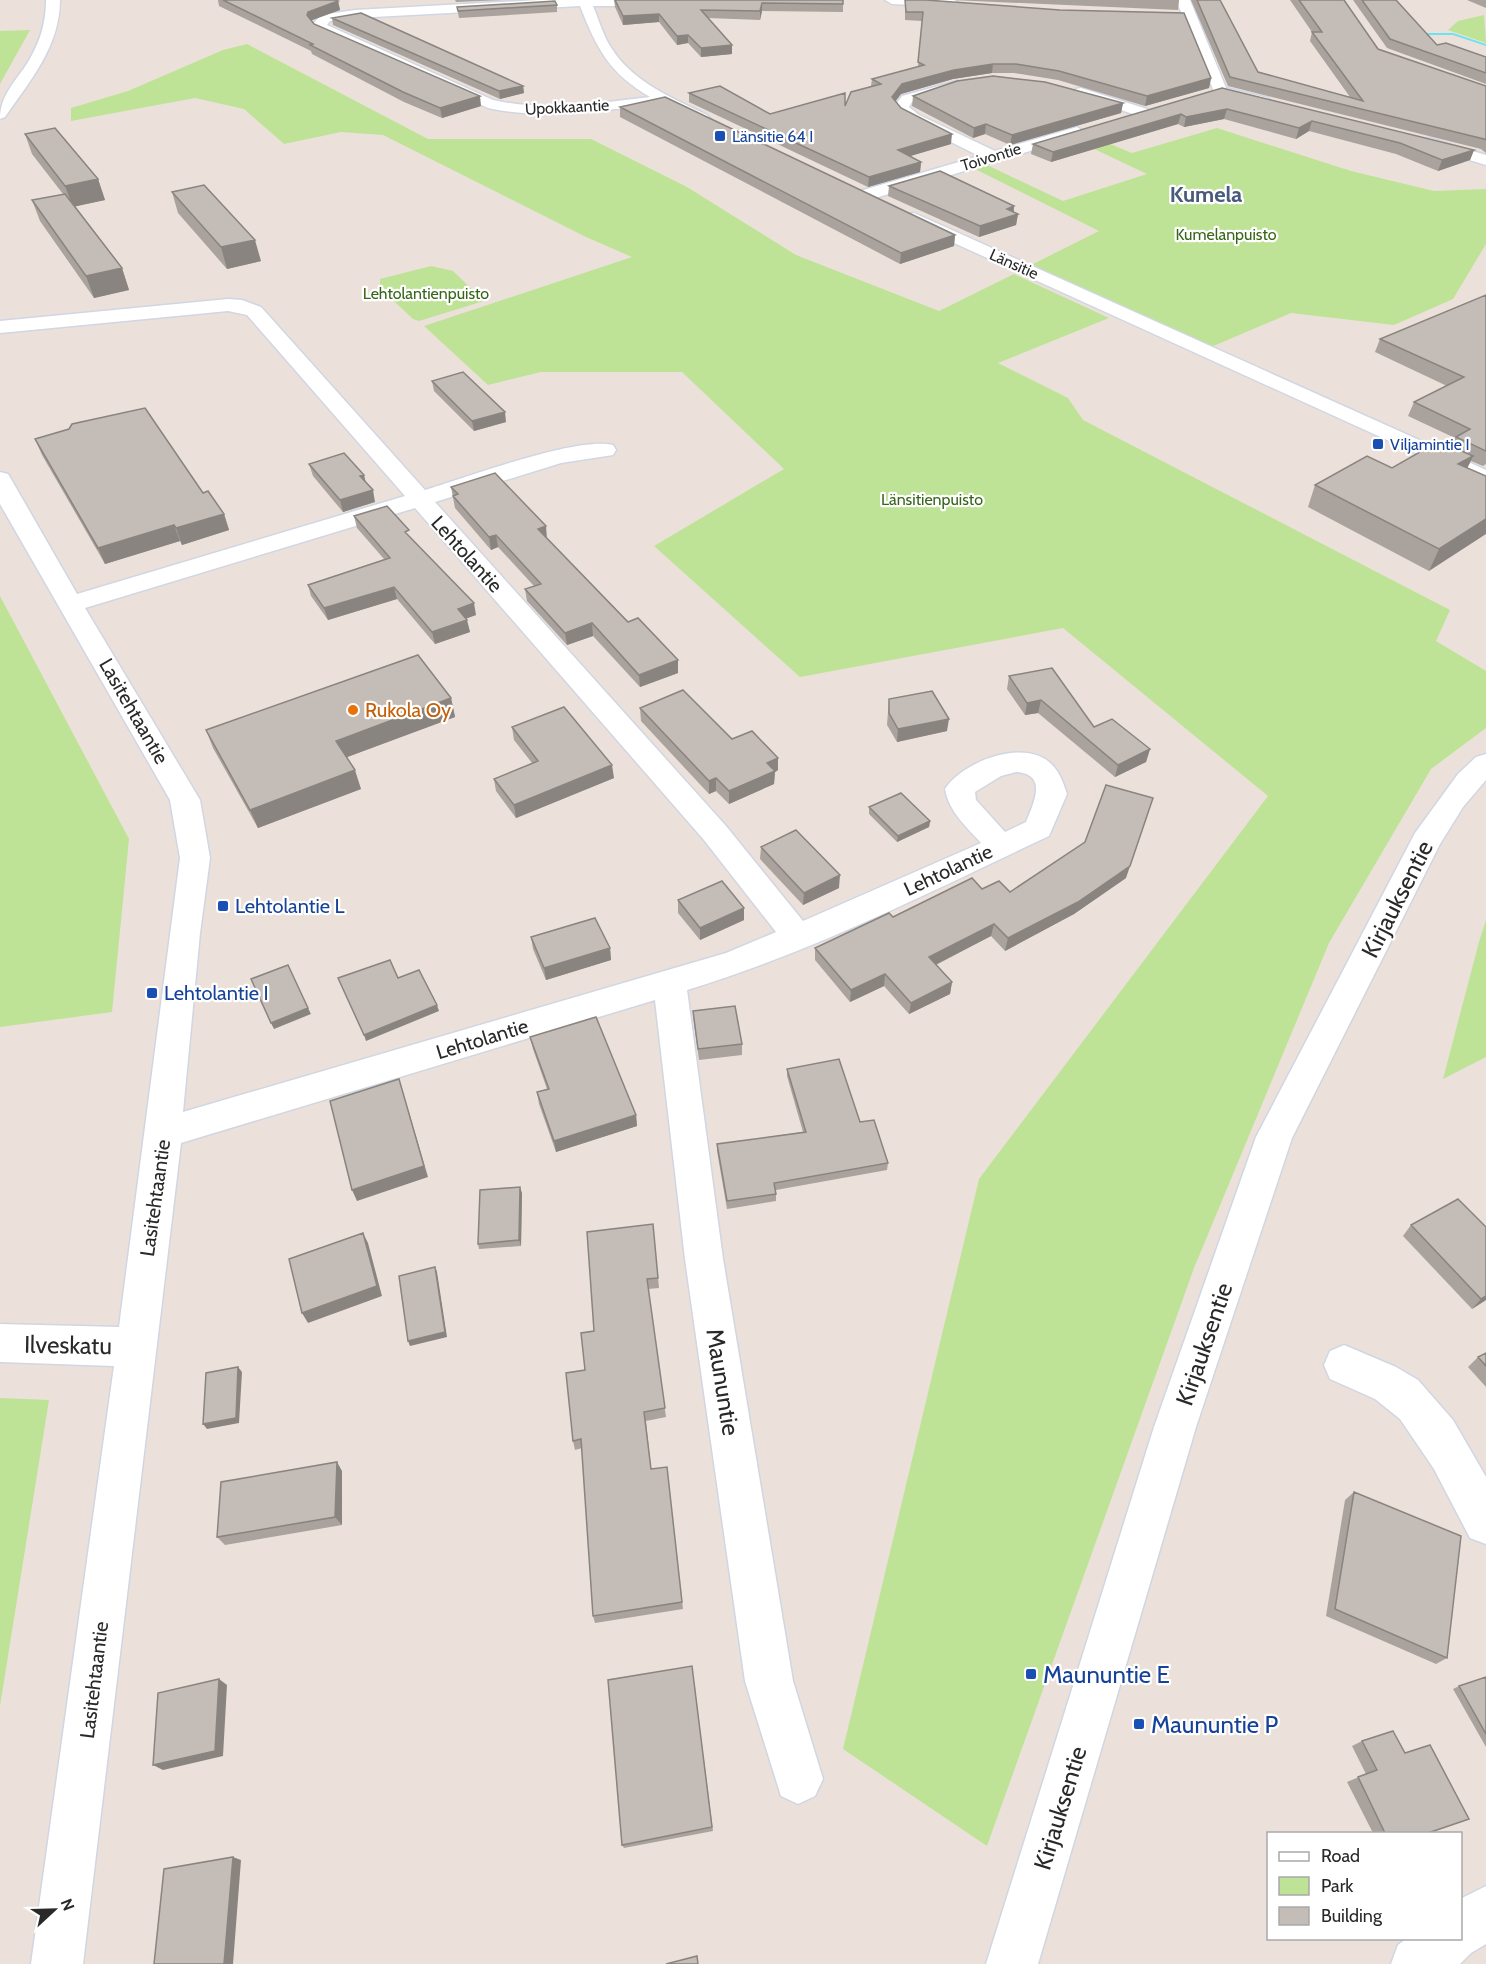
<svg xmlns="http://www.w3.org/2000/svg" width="1486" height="1964" font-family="Cabin,sans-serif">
<rect width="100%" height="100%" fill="#ebe1da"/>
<path fill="#bee396" d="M1484,15l2,28 -38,-13 10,-9z
M30,30l-30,54v-53z
M247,44l181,95h163l96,48 109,68 143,56 75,-37 95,44 -111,45 70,35 15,22 367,190 -14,31 50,30v57l-55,41 -102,174 -135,325 -207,578 -144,-97 136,-570 289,-383 -205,-168 -263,49 -146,-131 130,-77 -102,-97h-141l-53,13 -64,-59 208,-69 -46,-20 -203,-102 -42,-3 -57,12 -40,-35 -49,-11 -124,23v-13l57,-17 95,-41z
M1217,128l134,43 83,20 52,-2v55l-33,55 -59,26 -103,-12 -80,34 -180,-82 68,-34 -124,-62 12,-4 76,36 84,-27 -76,-36 15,-4 46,19z
M431,266l22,5 31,30 -65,20 -6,-2 -33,-31v-9z
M0,596l129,243 -17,173 -112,15z
M1486,920v137l-43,22 36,-137z
M0,1398l49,2 -49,306z"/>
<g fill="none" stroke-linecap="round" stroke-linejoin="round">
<path fill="#6be4f0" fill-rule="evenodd" d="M1414,33h39l33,11v2l-33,-11h-41z"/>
<g stroke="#d0d6e2" stroke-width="3">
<path id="minor" d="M46,0h14c0,46 -30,81 -55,117l-5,2c0,-24 16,-38 28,-57 12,-20 18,-39 18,-62z
M539,0h126v5l-5,1h-67c6,14 10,30 19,43 21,33 62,50 95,66l3,3 -3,3c-17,5 -30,-17 -47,-16 -59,4 -113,16 -172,3l-177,-82 10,-11 34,-5zM580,6c17,43 29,67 70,91 -52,6 -104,15 -157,3l-166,-75 3,-4 25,-3z
M885,0h70l3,3 -7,4 -59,-3z
M1176,0h14l36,88 42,10 3,3 -3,3 -5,2 -48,-12z
M957,81l5,1 2,3 -2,3 -50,14 -3,5 10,8 76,36 82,-24 8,5 -2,3 -211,64h-12l-2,-4 2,-4 119,-35 -70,-35 -16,-13 9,-12z
M1081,88l66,21 3,3 -8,5 -66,-22 -2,-3 2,-3z
M1429,138l57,17v10l-63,-19 -2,-3 2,-3z
M914,213l572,257v15l-578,-263 -3,-4 3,-4z
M228,299l14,1 19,7 164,183c40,-12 152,-54 188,-45l3,5 -3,5 -52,8 -126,39 291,324 77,95 178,-78c-15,-17 -32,-31 -36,-54 17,-27 77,-50 104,-27 10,8 14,20 18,32l-18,42c-119,56 -237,116 -362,154l36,269 70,422 30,98 -8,17 -17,8 -17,-8 -36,-115 -60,-422 -30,-259 -474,143 -98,821h-52l83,-598 -114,-4v-38l119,3 61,-469 -10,-58 -170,-296v-32l8,2 3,5 66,115 328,-98 -158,-181 -19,-4 -228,22v-12zM415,508l289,332 72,92 -50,21 -543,159 17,-179 10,-75 -10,-58 -115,-192zM1016,772c33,2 17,32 10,50l-21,10 -29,-32 -1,-8 26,-16z
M1486,754v26l-23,27 -23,37 -148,294 -96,289 -158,537h-52l168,-537 102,-290 159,-304 43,-59 18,-17z
M1344,1345l52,22 22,13 35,40 33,57v67l-16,-6 -36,-69 -34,-50 -25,-20 -45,-20 -6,-14 6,-14z
M1486,1886v58l-15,9 -11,11h-69l7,-19 9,-7h53v-39z"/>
</g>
<use href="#minor" fill="#fff" fill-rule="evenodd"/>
</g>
<path fill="#a9a29d" d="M218,0h117l3,1 2,9 -29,10 3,4 167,82 -39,12 -38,-16 -92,-48 -1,-3 -92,-45z
M455,0h49l-48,2z
M614,0h229v12l-81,-1 -2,9 -52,-2 24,36 -31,3 -13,-14 -11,2 -18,-23 -36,3 -8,-18z
M905,0l306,78 -2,10 -64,18 -87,-26 -44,-7h-22l-39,6 -52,15 -6,7 6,7 50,36 -41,12 11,6 -1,10 -52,15 -179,-85v-9l81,21 75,-8 26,-20 1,-7 46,-12 4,-46 -17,-1z
M952,0h227v1l-1,9z
M1191,0h29l38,72 92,25 -40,-56 2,-9 -22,-32h54l34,49 108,38v66l-5,-4 -253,-63z
M1353,0h43l41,45 49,12v27l-99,-36z
M1467,0h19v8z
M557,5v7l-98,6 -2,-11z
M332,18l191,68 1,7 -24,6 -167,-74z
M1222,88l252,62 -4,10 -32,11 -42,-17 -87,-23 -13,8 -72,-20 -40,8 -6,-3 -127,38 -20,-8 2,-10z
M913,96l210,7 -2,10 -111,32 -25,-11 -12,4 -61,-32z
M620,107l335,128 -1,11 -54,18 -280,-147z
M25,134l73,45 7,21 -30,6 47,62 7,22 -35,8 -54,-77 -8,-21 31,-6 -31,-40z
M889,186l125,20v6l4,2 -2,11 -37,12 -91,-41z
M172,192l89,69 -34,8 -49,-56z
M1486,295v169l-3,2 -12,-5 -4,7 19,8 -57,95 -121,-64 7,-22 77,-17 60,-22 3,-8 -47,-22 6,-14 33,-16 -72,-34 5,-13z
M432,381l74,41 -32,9 -40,-40z
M35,439l168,54 21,21 5,16 -47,15 -2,-4 -75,23 -63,-109z
M309,464l57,19 9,19 -32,10 -30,-36z
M451,487l96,51 131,135 -38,14 -47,-51 -26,9 -40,-44 -2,-12 9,-3 -36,-39 -7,3 -36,-42z
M354,516l56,21 66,78 -10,3 4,14 -35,12 -38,-45 -69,21 -17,-24 -3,-11 76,-26 -27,-31z
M1009,676l85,51 56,22 -4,13 -31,15 -77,-64 -13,2 -18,-26z
M451,698l4,19 -108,40 14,32 -103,39 -45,-80 -7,-18z
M889,699l58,32 -50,11 -10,-17z
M640,708l92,31 46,31 -3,2 -1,12 -45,20 -13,-13 -7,3 -68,-73z
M512,727l102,51 -98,40 -20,-27 -2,-12 38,-16 -18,-23z
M869,807l61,14 -1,6 -32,15 -28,-28z
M761,847l78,41 -36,17 -43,-46z
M1126,878l-52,36 -69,37 -14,-15 -55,29 16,17 -2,12 -41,20 -25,-28 -34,16 -35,-42v-12l167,-59 28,3z
M678,900l66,8v12l-44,20 -22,-27z
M531,937l79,11 1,12 -65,20 -13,-31z
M693,1011l49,33v11l-43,5 -5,-37z
M530,1037l106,78 1,11 -81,26 -17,-48 -2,-12 10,-3 -14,-40z
M787,1069l73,53 28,41 -1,7 -111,20v11l-49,8 -10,-58v-7l86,-12 -16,-56z
M522,1193l-1,53 -42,3 -1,-5z
M653,1224l6,64 -11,1 18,128 -20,4 5,48 16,-2 16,142 -88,14 -2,-7 -11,-168 -7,2 -2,-9 12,-71z
M1411,1225l75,75 -14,9 -69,-73z
M1486,1353v34l-18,-20 10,-10z
M342,1471v54l-117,20 -8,-8z
M1354,1492l93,166 -11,6 -110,-48 19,-116z
M692,1666l21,165 -89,17 -2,-3z
M1486,1677v70l-33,-58 6,-3z
M1362,1741l66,92h-55l-26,-51 19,-8 -14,-28z"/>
<path fill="#89847f" d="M338,1l2,9 -30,11 -3,-6 1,-3z
M762,3v8l-2,9v-9z
M659,14v8l-36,3v-9z
M688,35v8l-11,2v-9z
M732,45v9l-31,3v-9z
M993,64l-1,9 -39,6 -52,15 -10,13 1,-10 10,-13 52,-14z
M1211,78l-2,10 -64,18 2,-10z
M523,86l1,7 -24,6 -1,-8z
M480,96l1,10 -39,12 -2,-10z
M1123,103l-2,10 -111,32 2,-10z
M1227,109l-3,10 -40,8 2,-10z
M1181,114l-3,10 -127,38 2,-10z
M1312,121l-3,10 -13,8 3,-11z
M986,124l-1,10 -12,4 1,-10z
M952,134l-1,10 -54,16 1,-10z
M1474,150l-4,10 -32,11 4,-11z
M921,162l-1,10 -52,15 1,-10z
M98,179l7,21 -32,7 -8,-21z
M1014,206l-1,9 5,-1 -2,11 -37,12 1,-11 27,-17z
M955,235l-1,11 -54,18 1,-11z
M255,240l6,21 -34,8 -6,-22z
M122,268l7,22 -35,8 -8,-22z
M505,412l1,10 -32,9 -2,-10z
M1473,456l-10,21 -5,-13z
M364,475l3,12 -7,-11z
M373,490l2,12 -32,10 -3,-12z
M224,514l5,16 -47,15 -6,-17z
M1486,519v15l-57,37 10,-22z
M174,525l6,16 -75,23 -7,-16z
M546,526l1,13 -9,-10z
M496,535l2,12 -7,3 -2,-13z
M394,587l3,12 -69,21 -4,-12z
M474,603l2,12 -16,6 -2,-12z
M467,620l3,12 -35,12 -3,-12z
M592,623l1,13 -26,9 -2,-12z
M678,660v13l-38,14 -1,-12z
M451,698l4,19 -113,42 -6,-18z
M1041,700l-3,13 -13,2 2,-12z
M949,719l-2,12 -50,11 1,-13z
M1150,749l-4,13 -31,15 3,-12z
M778,758v12l-3,2 -1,12 -45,20v-13l38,-28z
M612,765l2,13 -98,40 -2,-13z
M355,770l6,19 -103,39 -8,-18z
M716,778v13l-7,3v-13z
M1153,798l-27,80 -52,36 -69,37 3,-13z
M930,821l-1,6 -32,15 1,-6z
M840,875l-1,13 -36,17 1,-12z
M744,908v12l-44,20v-12z
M994,924l-3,12 -64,33 2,-12z
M610,948l1,12 -65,20 -2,-12z
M885,974l-1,12 -34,16 1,-12z
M952,982l-2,12 -41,20 2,-11z
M437,1005l2,6 -73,30 -2,-6z
M308,1008l3,6 -37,15 -3,-6z
M399,1079l29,98 -71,24 -5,-11z
M636,1115l1,11 -81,26 -2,-11z
M520,1187l2,6 -1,53 -2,-6z
M363,1233l5,10 14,53 -74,27 -6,-10z
M435,1267l2,5 10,65 -37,9 -2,-5z
M1486,1296v4l-14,9 9,-10z
M238,1367l4,5 -3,51 -32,6 -4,-5z
M337,1462l5,9v54l-7,-8z
M219,1679l8,6 -4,71 -60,14 -10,-5z
M233,1857l8,3 -8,104h-9z"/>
<path fill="#c4bcb6" stroke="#89847f" stroke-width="1.5" d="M223,0h112l3,1 -30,11 -1,3 7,9 166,72 -40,12 -37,-16 -93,-47 3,-1z
M615,0h228v4l-81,-1 -2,8 -59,-1 31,35 -31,3 -13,-13 -11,1 -18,-22 -36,2z
M905,0h21l134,10 124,3 27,65 -64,18 -88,-25 -43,-7h-23l-39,6 -52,14 -10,13 9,11 51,26 -54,16 23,12 -52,15 -180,-84 31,-7 50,28 75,-21v13l6,-14 30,-8 -9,-5 52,-14 -6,-3 5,-50h-17z
M1197,0h23l38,72 105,29 -51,-69h10l-23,-32h45l34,49 108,37v54l-2,-1 -254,-62z
M1362,0h34l41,45 9,-2 40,14v16l-96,-34z
M555,1l2,4 -99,6 -1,-4z
M361,13l162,73 -24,5 -167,-73z
M993,76l52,6 78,21 -111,32 -26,-11 -12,4 -61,-32 44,-15z
M1222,88l252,62 -32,10 -42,-17 -88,-22 -13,7 -72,-19 -41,8 -5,-3 -128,38 -20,-8z
M665,97l290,138 -54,18 -281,-146z
M55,128l43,51 -33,7 -40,-52z
M940,171l74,35 -7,3 11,5 -38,12 -91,-40z
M204,185l51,55 -34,7 -49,-55z
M65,194l57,74 -36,8 -54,-76z
M1486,295v156l-30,-14 14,-8 -56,-27 50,-25 -84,-38z
M463,372l42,40 -33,9 -40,-40z
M145,408l58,85 5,-2 16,23 -48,14 -2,-3 -76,23 -63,-109 34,-10 3,-5z
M1439,441l34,15 -15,8 28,12v43l-47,30 -124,-64 52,-29 25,12z
M344,453l20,22 -4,1 13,14 -33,10 -31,-36z
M495,473l51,53 -8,3 90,93 10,-4 40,42 -39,15 -47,-52 -27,10 -40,-44 16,-5 -45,-49 -7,2 -36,-41 5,-2 -7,-7z
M387,506l22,24 -4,2 69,71 -16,6 9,11 -35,12 -38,-45 -70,21 -16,-23 82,-27 -36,-42z
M418,655l33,43 -115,43 19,29 -105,40 -44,-80z
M1052,668l42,59 18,-8 38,30 -32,16 -77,-65 -14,3 -18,-27z
M683,690l49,49 20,-8 26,27 -11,5 8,8 -46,20 -13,-13 -7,3 -69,-73z
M932,691l17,28 -51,10 -9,-16v-14z
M564,707l48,58 -98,40 -20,-26 44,-18 -26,-34z
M1106,785l47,13 -23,68 -52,36 -70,36 -14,-14 -65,33 23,25 -41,21 -26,-29 -34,16 -36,-42 74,-35 4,4 79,-39 10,11 17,-8 11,11 75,-50z
M901,793l29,28 -32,15 -29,-29z
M796,830l44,45 -36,18 -43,-46z
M722,881l22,27 -44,20 -22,-28z
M595,918l15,30 -66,20 -13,-31z
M390,960l8,18 21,-8 18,35 -73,30 -26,-57z
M288,965l20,43 -37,15 -20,-44z
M735,1006l7,38 -44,5 -5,-38z
M596,1017l40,98 -82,26 -17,-49 12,-3 -19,-52z
M839,1059l21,63 14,-2 14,43 -114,20 2,11 -49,7 -10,-57 89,-12 -19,-63z
M399,1079l25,87 -72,24 -22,-89z
M520,1187l-1,53 -41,4 2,-54z
M1458,1199l28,28v69l-5,3 -70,-74z
M653,1224l5,54 -11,1 18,129 -21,4 7,57 16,-2 15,135 -89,14 -12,-177 -8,2 -7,-68 19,-3 -4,-37 13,-2 -7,-99z
M363,1233l14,53 -75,27 -13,-54z
M435,1267l10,65 -37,9 -9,-65z
M1486,1353v13l-8,-9z
M238,1367l-2,51 -33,6 3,-51z
M337,1462l-2,55 -118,20 4,-55z
M1354,1492l107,44 -14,122 -112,-49z
M692,1666l20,161 -90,18 -14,-165z
M1486,1677v57l-27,-48z
M219,1679l-4,72 -62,14 5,-72z
M1393,1731l12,22 25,-8 39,74 -41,14h-43l-27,-56 19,-7 -15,-29z
M233,1857l-9,107h-70l10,-95z
M697,1956l1,8h-32z"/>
<g fill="#1a4fb4" stroke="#fff" stroke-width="2">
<rect x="714" y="130" width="12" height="12" rx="3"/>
<rect x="1372" y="438" width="12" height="12" rx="3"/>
<rect x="217" y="900" width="12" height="12" rx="3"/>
<rect x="146" y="987" width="12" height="12" rx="3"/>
<rect x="1025" y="1668" width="12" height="12" rx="3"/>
<rect x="1133" y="1718" width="12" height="12" rx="3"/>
</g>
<circle fill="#e8710a" stroke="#fff" stroke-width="2" cx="353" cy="710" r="6"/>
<g text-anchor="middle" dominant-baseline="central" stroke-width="4.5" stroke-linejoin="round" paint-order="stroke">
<g font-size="16" fill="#292929" stroke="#fff">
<text transform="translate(567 107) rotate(-3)">Upokkaantie</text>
<text transform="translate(991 157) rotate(-17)">Toivontie</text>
<text transform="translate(1014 264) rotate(24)">Länsitie</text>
</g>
<g font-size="16" fill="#164399" stroke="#fff" text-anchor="start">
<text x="732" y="136">Länsitie 64 I</text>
<text x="1390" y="444">Viljamintie I</text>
</g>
<g font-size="16" fill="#376619" stroke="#fff">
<text x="1226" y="234">Kumelanpuisto</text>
<text x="426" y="293">Lehtolantienpuisto</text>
<text x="932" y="499">Länsitienpuisto</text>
</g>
<g font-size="20" fill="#292929" stroke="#fff">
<text transform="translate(467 554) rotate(48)">Lehtolantie</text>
<text transform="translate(134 711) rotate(60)">Lasitehtaantie</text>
<text transform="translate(948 870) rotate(-25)">Lehtolantie</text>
<text transform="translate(482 1039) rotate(-17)">Lehtolantie</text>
<text transform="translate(155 1198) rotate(-82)">Lasitehtaantie</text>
<text transform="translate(94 1680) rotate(-83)">Lasitehtaantie</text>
</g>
<g font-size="20" fill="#c56008" stroke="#fff" text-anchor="start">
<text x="365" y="710">Rukola Oy</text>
</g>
<g font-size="20" fill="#164399" stroke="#fff" text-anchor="start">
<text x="235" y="906">Lehtolantie L</text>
<text x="164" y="993">Lehtolantie I</text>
</g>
<g font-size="22" font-weight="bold" fill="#495b7a" stroke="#fff">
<text x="1206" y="194">Kumela</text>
</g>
<g font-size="24" fill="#292929" stroke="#fff">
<text transform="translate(1397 899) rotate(-63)">Kirjauksentie</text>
<text transform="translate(1204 1344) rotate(-71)">Kirjauksentie</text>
<text transform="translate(68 1345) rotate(1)">Ilveskatu</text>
<text transform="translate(723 1382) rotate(81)">Maununtie</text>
<text transform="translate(1060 1808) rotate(-73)">Kirjauksentie</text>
</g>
<g font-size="24" fill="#164399" stroke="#fff" text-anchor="start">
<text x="1043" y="1674">Maununtie E</text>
<text x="1151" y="1724">Maununtie P</text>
</g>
</g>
<rect x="1267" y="1832" width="195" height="108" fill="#ffffff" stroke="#a9a9a9" stroke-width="1.5"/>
<rect x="1279" y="1852" width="30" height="9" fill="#ffffff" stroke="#a9a9a9" stroke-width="1.5"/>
<text x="1321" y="1862" font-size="18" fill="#292929">Road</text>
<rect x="1279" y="1877" width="30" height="18" fill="#bee396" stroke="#a9a9a9" stroke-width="1.5"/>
<text x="1321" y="1892" font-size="18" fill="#292929">Park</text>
<rect x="1279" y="1907" width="30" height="18" fill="#c4bcb6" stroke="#a9a9a9" stroke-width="1.5"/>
<text x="1321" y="1922" font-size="18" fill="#292929">Building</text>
<g transform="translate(54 1910) rotate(68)" stroke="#ffffff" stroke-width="4.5" paint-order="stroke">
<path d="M0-4.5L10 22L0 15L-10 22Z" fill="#292929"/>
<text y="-9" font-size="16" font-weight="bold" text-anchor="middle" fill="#292929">N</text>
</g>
</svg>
